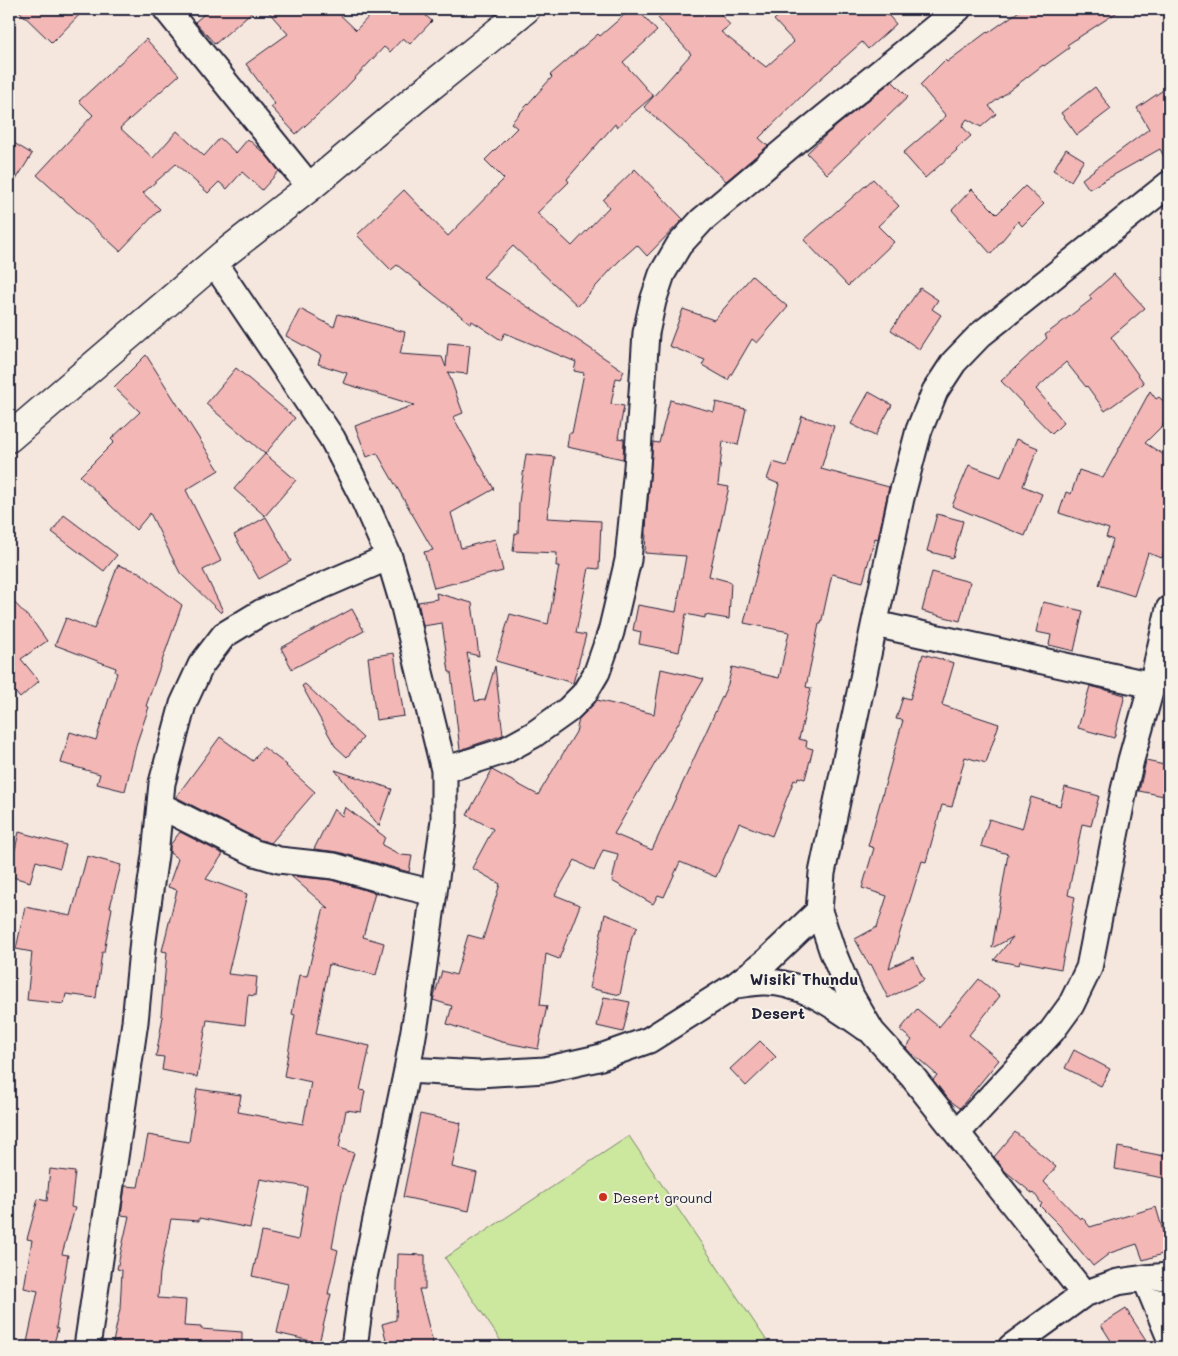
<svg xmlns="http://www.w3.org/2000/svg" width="1178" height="1356" font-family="Mali,sans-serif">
<rect width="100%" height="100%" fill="#f6e7de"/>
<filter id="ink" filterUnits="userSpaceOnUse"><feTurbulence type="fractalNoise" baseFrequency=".02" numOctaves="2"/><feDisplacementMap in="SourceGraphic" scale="10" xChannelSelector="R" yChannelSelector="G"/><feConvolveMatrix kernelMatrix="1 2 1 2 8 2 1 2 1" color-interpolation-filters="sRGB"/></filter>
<g filter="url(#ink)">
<path fill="#cce79e" stroke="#77846c" d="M629,1136l142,211h-266l-60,-89z"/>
<path fill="#f3b7b6" stroke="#22223b" d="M17,9h68l-33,34z
M210,9h45l-40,35 -20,-22z
M266,9h68l22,21 20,-21h42l14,12 -22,23 -7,-6 -13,14 -6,-5 -47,50 -41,37 -25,-27 4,-3 -29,-40 42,-30z
M631,9h6l20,22 -34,31 30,34 -36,31 -2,-3 -48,55 2,3 -32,31 35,33 37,-39 -6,-7 32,-31 48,50 -36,37 -10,-11 -18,16 -41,45 -65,-60 -30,31 141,94 -4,8 -4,-1 -5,26 13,2 -6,32 6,1 -1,20 -56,-12 2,-14h3l12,-60 -10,-2 2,-9 -71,-29 -4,7 -29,-19 -1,3 -74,-59 -6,5 -34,-35 47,-45 44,46 56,-57 -19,-19 32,-32 -6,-5 41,-46 -2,-2 48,-41 2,2z
M669,9h47l14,16 -9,7 45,35 28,-25 -20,-22 12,-11h97l13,15 -28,25 -6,-7 -51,45 -52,51 9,8 -42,35 -82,-74 47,-53 -33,-36z
M1022,9h100l-55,36 2,3 -25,18 -1,-1 -54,41 7,8 -15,13 -14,-8 -5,7 9,10 -15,13 1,1 -32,28 -22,-25 43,-37 -26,-31 25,-25 2,2 40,-30 1,1z
M146,39l33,36 -59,53 33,30 24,-27 27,25 16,-18 16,15 12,-14 18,16 13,16 -17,19 -20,-18 -15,17 -8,-7 -11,11 -32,-29 -33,29 17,16 -40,42 -83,-76 56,-60 -14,-14z
M892,81l16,16 -81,77 -20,-21 21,-20z
M1169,86v80l-9,-17 -71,40 -7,-10 67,-50 -12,-21z
M1095,87l16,22 -34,26 -16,-22z
M9,140l23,14 -23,37z
M1066,149l18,11 -13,21 -18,-11z
M873,179l26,27 -21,20 16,16 -46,44 -44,-46z
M1025,186l19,18 -22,22 -4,-5 -27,33 -39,-44 20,-21 25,25z
M1114,274l31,34 -34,29 33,46 -39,28 -18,-25 -1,1 -20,-25 -30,27 28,33 -12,12 -51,-53 46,-43 -2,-3 47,-36 -3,-3z
M752,276l36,31 -31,36 -5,-4 -24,41 -26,-15 3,-5 -36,-14 14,-37 31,11z
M920,288l18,12 -6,9 9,6 -22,34 -28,-19z
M300,309l34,18 4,-13 67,18 -5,22 42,3 4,10 2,-24 22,2 -3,29 -19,-2 15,41 -10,4 41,72 -43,24 10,35 34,-9 8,32 -69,17 -10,-36 9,-2 -56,-97 -10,4 -12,-31 59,-21 -71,-22 4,-10 -29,-9 3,-9 -35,-19z
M146,355l73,115 -33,20 35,71 -18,9 20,41 -2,2 -41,-40 -30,-60 -14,17 -56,-54 34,-34 -3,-3 29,-27 -26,-25z
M236,368l59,50 -30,36 -59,-50z
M1150,391l6,8 3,-2 10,9v13l-24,24 24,15v79l-7,21 -14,-5 -14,43 -35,-11 14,-45 -7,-3 3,-8 -50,-16 7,-21 5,2 8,-24 24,8z
M869,392l23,13 -17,31 -24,-12z
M670,400l44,12 2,-10 30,7 -8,36 -15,-4 -5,44 11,2 -20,89 22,6 -2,37 -24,-4v3l-19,-4 -7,38 -40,-8 2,-12 -8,-2 5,-25 38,7 10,-56 -41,-3 2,-42 6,-69 6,1z
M802,416l32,10 -13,43 68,18 -11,52 -3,-1 -12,44 -31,-8 -11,50h-2l-13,63 5,1 -12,51 8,2 -1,6 7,2 -8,30 -7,-2 -1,4 -3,-1 -22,56 -33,-13 -23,54 -36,-15 -16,35 -6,-2 -5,9 -41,-23 6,-27 -15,-4 -9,21 -19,-11 -20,35 25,10 -21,54 -13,-5 -6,51 7,1 -9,43 -36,-7 -55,-18 5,-18 -19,-6 9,-29 14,4 12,-40 15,4 17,-55 -28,-16 21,-39 -26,-14 25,-45 46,25 38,-63 3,-13 18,-19 57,14 7,-45 43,10 -90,155 38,16 76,-166 4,-17 47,11 10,-46 -45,-9 35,-139 -12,-5 6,-17 14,4z
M1016,439l22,9 -15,38 19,8 -17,42 -73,-30 17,-41 32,12z
M265,454l31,26 -31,36 -31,-27z
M526,454l29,3 -8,61 54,3 -2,48 -10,-1 -13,65 10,2 -13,48 -77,-22 14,-47 38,10 11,-58h-3l1,-13 -44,-2 2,-17 3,-1 1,-31z
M937,514l26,7 -10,37 -26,-7z
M64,515l53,40 -13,16 -52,-39z
M266,517l25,44 -32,18 -25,-44z
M118,565l21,7 43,33 -36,101 3,1 -12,35 -12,49 -28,-7 3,-10 -39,-11 9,-31 26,8 21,-67 -2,-1 1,-4 -61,-23 11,-27 28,11z
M932,572l38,10 -10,39 -38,-10z
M436,593l36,10 7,53 -12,-3 8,48 10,-1 10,-34 8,69 -43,15 -9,-78h-2l-7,-49 -19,3 -3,-15 -2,-9 19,-3z
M9,597l26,27 12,17 -26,18 18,22 -19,17 -11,-13z
M1043,602l40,9 -9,40 -25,-6 2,-10 -15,-3z
M352,609l12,22 -72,38 -11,-21z
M394,653l10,63 -28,4 -8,-63z
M923,654l31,9 -12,42 57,19 -13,39 -21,-6 -13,50 -10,-2 -16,57 -4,-1 -33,107 24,-11 11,23 -36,18 -17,-34 -2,1 -14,-26 22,-12 10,-31 -25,-8 12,-40 -6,-2 35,-126 -7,-1 7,-22 7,2z
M305,684l58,54 -16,19 -12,-11 -33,-60z
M1090,686l35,9 -11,43 -36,-10z
M220,737l33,24 10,-14 24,18 -1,1 29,26 -44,51 -11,-3 -20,-10 -64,-33z
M1146,761l23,5v31l-30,-6z
M335,770l57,19 -13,37z
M1065,787l34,9 -8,30 -9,-2 -14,71 7,2 -14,72 -41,-8 -1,4 -25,-5 19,-23 -21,11 16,-94 -27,-8 8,-27 33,10 9,-32 29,9z
M345,807l40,30 -3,8 19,10 11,1 -3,16 -71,-20 -24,-3 20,-40 8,7z
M19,832l47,13 -6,23 -24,-7 -6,21 -21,-6z
M180,832l43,22 -17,25 41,15 -19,80 29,3 -2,19 -7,-1 -3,30 -38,-5 -10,57 -35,-7 2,-13 -8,-1 7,-40h-2l6,-64 -5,-1 15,-61 -9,-3 10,-28 -8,-6v-8z
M87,856l34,9 -11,42 2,1 -8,44h-2l-6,46 -30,-4 -2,10 -37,-4 5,-48 -16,-3 9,-42 46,9z
M291,876l40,4 44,13 -12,44 21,6 -8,32 -47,-11 -13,70 54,12 -10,44 5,1 -4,21 -15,-2 -7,38 15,5 -11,35 -11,60 6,2 -10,44h3l-12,49 -42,-10 11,-49 -36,-8 10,-44 36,8 9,-53 -47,-8 -10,49 -51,-10v3l-28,-2 -11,54 -2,25 28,2 -2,26 17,1v2l41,3v15h-130l8,-38 2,-39 -5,-1 12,-53 -8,-1 4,-29 13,1 10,-52 41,7 8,-53 44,6 -3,17 65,12 8,-42 -27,-6 11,-61 -3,-1 7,-39 8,1 17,-69 5,2z
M605,914l33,13 -6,9 -12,59 -31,-7z
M979,979l21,17 -31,39 30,25 -39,48 -11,-8 -16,-20 4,-5 -31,-27 6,-8 -12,-10 17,-21 22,18z
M604,997l26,5 -7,30 -26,-6z
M760,1041l16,16 -30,29 -16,-17z
M1074,1050l36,19 -9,17 -36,-18z
M420,1114l41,9 -9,44 25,6 -8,38 -66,-14z
M1015,1132l41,35 -12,15 36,37 2,-2 8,10 66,-20 13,45 -26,8 -6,-16 -27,9 -17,13 -34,-41 -19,-19 2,-2 -8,-11 -1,1 -28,-23 -11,-14z
M1118,1147l51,10v22l-54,-10z
M50,1169l25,3 -4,35 4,1 -13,46 6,1 -12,73 2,1 -5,18h-27l12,-56 -14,-3 8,-48 -5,-1 11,-40 9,2z
M398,1254l27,1v34h-6l15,58h-46l-6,-23 14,-4z
M1126,1309l20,31 -11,7h-20l-14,-22z"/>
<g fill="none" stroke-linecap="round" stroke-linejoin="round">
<g stroke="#22223b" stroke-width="29">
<path id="minor" d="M166,9l144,178
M214,263l118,175 31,60 26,59 15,50 40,163v50l-26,187 -11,63 -44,212 -9,65
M875,624l277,61
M444,770l60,-19 29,-16 35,-25 16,-16 13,-22 14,-40 17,-72 9,-93 9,-134 7,-32 9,-27 17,-29 23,-25 96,-81 160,-130
M161,806l73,37 21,10 24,7 55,6 63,18 37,9
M736,985c9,-1 18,-3 27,-3 39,-1 73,25 103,46
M407,1070l72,4 66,-4 53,-12 51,-18 87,-55 31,-24 52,-50
M957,1133l95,-102 19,-26 18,-37 35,-178 7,-30 21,-75 17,-76
M1145,1278l24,58
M1084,1294l-172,-218 -40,-44 -21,-36 -19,-46 -13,-39 3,-38 79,-375 18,-68 16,-39 19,-29 26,-27 189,-151
M87,1347l48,-325 8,-82 12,-85 7,-72 21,-79 18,-39 23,-30 38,-23 127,-55
M1011,1347l73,-53 34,-12 27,-4 24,-2"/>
</g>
<g stroke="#22223b" stroke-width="31">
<path id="tertiary" d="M9,438l215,-184 86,-67 105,-88 111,-90"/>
</g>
<use href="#minor" stroke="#f7f3e8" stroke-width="25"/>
<use href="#tertiary" stroke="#f7f3e8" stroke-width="28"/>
</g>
</g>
<circle fill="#c8321e" stroke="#f7f3e8" stroke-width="2" cx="603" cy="1197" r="5"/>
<g text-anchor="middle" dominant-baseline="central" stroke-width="4" stroke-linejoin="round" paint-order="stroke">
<g font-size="14" fill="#22223b" stroke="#f7f3e8" text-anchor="start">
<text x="613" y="1197">Desert ground</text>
</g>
<g font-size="16" font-weight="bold" fill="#22223b" stroke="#f7f3e8">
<text x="804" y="978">Wisiki Thundu</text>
<text x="778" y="1012">Desert</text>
</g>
</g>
<rect width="1178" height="1356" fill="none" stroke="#f7f3e8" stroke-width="30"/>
<rect x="15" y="15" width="1148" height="1326" fill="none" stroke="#22223b" stroke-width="2" filter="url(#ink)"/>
</svg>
